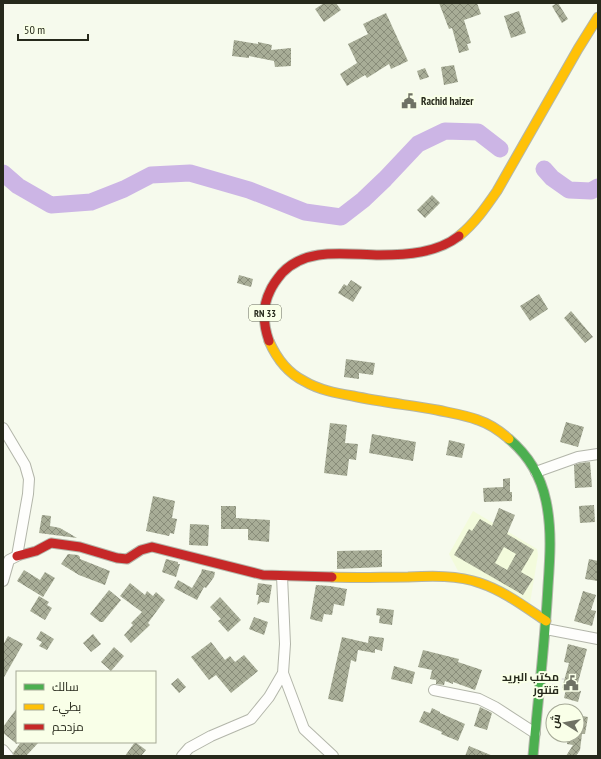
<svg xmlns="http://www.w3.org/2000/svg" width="601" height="759" font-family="'PT Sans Narrow',Cairo,sans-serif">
<defs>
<pattern id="building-cross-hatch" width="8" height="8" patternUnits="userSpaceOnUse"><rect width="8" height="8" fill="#a8ad97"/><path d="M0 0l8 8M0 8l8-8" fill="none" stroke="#898d7a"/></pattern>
</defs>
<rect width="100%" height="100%" fill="#f6faed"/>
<path fill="#f3fbdc" d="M473,511l64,38 1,6 -8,48 -72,-32 -9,-17z"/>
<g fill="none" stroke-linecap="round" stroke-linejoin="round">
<path stroke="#ccb5e5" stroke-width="17" d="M544,169l8,9 17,12 22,1 7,-4
M3,173l15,13 33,19 40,-3 33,-13 27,-14 39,-2 59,17 56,22 36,5 22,-17 22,-21 33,-35 27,-13 33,1 22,17"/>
</g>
<path fill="url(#building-cross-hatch)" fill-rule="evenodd" d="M324,3h12l5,7 -17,12 -9,-13z
M439,3h38l4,11 -17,6 7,23 -4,1 2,6 -10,3 -7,-25 -3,1z
M557,3h1l10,16 -6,4 -10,-17z
M519,11l7,22 -15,5 -7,-22z
M386,13l22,48 -17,8 -2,-5 -22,14 -2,-3 -18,11 -7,-12 17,-11 -9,-19 20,-10 -5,-10z
M234,40l24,4v-2l14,3 -1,5 20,-2v18l-16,1 -1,-6 -25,-5v2l-17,-2z
M454,65l4,17 -14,3 -3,-18z
M425,68l4,9 -9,3 -3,-9z
M432,195l8,8 -15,15 -8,-8z
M239,275l14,4 -2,8 -14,-4z
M351,280l11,7 -9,15 -15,-9 6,-9 3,2z
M539,294l9,15 -18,12 -10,-15z
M571,311l22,26 -8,6 -21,-25z
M346,359l29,4 -2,12 -14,-2v6l-15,-2z
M566,422l18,5 -6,20 -18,-5z
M330,423l17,2 -2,18 13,1 -2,16 -7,-1 -2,17 -23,-3z
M372,434l44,8 -3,19 -44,-8z
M449,440l16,4 -3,14 -16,-3z
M590,462l2,25 -17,1 -1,-23 6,-2z
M510,478v14h2v9l-28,1 -1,-14 20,-1v-8z
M153,496l22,5 -3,17 5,1 -3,15 -4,-1 -1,3 -23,-5z
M594,505l1,17 -15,1 -1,-17z
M221,506h15v12l34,2 -1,22 -21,-2v-11h-27z
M499,508l16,7 -8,19 27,16 -13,22 12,7 -10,16 -69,-40 15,-26 3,2 8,-12 12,7zM504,547l12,7 -9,16 -12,-7z
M42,515l9,1 -1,10 10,2 17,10 -38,-5z
M190,524l19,1 -1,21 -19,-1z
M382,550v17l-45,2v-18z
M68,554l10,1 2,2v2l30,12 -5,14 -26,-10 -18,-11z
M166,559l12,3v2h2l-4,13 -14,-5z
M589,559l9,2v20l-13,-2z
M202,569l13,3 -1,5 -8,11 -2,-1 -7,13 -23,-12 4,-8 14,8 9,-15z
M24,570l16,10 5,-8 10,6 -12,19 -26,-16z
M130,583l15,12 2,-4 6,5 3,-4 9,8 -17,23 2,2 -19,18 -7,-8 9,-10 -2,-2 11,-11 -22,-16z
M258,583l14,2 -3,18 -8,-1 -4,3 2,-10h-3z
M316,585l14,1 17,3 -3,17 -10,-2 -2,11 -8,-1 -2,8 -12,-3z
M109,590l12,10 -18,22h-3l-10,-8z
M583,591l13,4 -5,15 5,1 -4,15 -18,-5z
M39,596l10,6 -2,3 5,3 -7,12 -15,-9z
M220,597l21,23 -13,12 -10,-11 3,-2 -11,-12z
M377,608l17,2 -2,15 -13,-2 1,-7 -4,-1z
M254,617l14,5 -4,13 -15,-6z
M41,631l13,8 -7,11 -8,-4 3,-4 -6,-3z
M93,634l8,10 -10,8 -8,-9z
M8,636l15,8 -20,35v-34z
M369,636l15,2 -2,13 -7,-2v4l-17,-3 -2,12 -5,-2 -8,42 -15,-3 14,-62 26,6z
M211,642l14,18 5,-4 5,6 9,-7 14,16 -27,22 -15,-18 -7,5 -18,-23z
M568,644l19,5 -11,41 5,1 -3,11 -14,-4 2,-9 -4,-1 7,-25 -5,-1z
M114,647l10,9 -13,15 -10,-9z
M423,650l36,9 -1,3 24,8 -7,20 -22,-8v2l-8,-3 -1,4 -8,-1v-4l-6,-1 2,-9 -14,-3z
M394,666l21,6 -3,12 -21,-5z
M178,678l8,9 -7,6 -8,-9z
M480,707l12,6 -5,17 -13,-4z
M17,708v36l-14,-11v-6z
M432,708l8,4v1l25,11 -7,17 -17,-7 1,-2 -23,-10 5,-11 6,2z
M577,715l11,2 -3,17h-3l-2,16 -4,6h-10l7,-11 -6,-1 1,-9h11l1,-1 -3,-1z
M21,742h18l-13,14h-12l-1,-3z
M135,742l11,8 -5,6h-16z
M469,746l24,10h-28z"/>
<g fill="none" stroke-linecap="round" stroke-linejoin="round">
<g stroke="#b3b6aa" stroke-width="12">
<path id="street" d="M3,428l22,37 4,14 -1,15 -11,62 -8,4 -6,21
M536,472l42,-15 20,-3
M546,629l52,10
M283,673l21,56 29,27
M434,690l45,9 16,8 40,26
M3,750l5,6
M182,756l7,-8 22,-12 40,-17 18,-22 14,-24 2,-29 -3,-68"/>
</g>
<g stroke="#b3b6aa" stroke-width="11">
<path id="fast" d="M509,439c19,16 32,38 37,62 6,28 4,57 2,85 -3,57 -10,113 -15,170"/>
</g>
<g stroke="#b3b6aa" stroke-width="11">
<path id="slow" d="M459,236c16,-13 27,-29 38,-45l81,-142 20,-32
M269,341c7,16 19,32 35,40 15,9 32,12 49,15 28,6 56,9 84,14 14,3 28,5 41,10 12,4 22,11 31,19
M332,577c25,1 50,0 76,0 23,-1 50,-2 72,6 24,8 45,24 66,38"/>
</g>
<g stroke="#b3b6aa" stroke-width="11">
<path id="jam" d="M269,341c-6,-17 -7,-34 1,-50 3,-7 7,-12 12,-18 25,-27 66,-18 98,-18 27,0 57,-2 79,-19
M17,556l19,-5 15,-8 29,4 37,11 10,1 14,-9 11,-3 111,28 69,2"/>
</g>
<path stroke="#dedfdb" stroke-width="1.5" stroke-dasharray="3 3" stroke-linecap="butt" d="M552,685h2l7,-6h3"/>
<use href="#street" stroke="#fefefc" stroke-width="10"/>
<use href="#fast" stroke="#4caf50" stroke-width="9"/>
<use href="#slow" stroke="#ffc107" stroke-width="9"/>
<use href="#jam" stroke="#c62828" stroke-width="9"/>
</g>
<defs>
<g id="civic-bare" transform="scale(1.2)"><path d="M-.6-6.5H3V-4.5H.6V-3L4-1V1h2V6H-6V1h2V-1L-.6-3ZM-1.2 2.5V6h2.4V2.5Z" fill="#6f7264" stroke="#f9ffe8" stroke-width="2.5" paint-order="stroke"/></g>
</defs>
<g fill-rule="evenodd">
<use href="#civic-bare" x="409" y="101"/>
<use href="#civic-bare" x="571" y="683"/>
</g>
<g text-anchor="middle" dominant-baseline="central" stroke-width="4" stroke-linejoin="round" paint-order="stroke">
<rect fill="#f9ffe8" stroke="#656958" stroke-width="1" x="249" y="305" width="32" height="16" rx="3"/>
<g font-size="10" font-weight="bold" fill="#26291b">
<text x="265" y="313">RN 33</text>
</g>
<g font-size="11" font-weight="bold" fill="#26291b" stroke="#f9ffe8" text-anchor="start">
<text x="421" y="101">Rachid haizer</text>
<text x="559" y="677" text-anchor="end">مكتب البريد<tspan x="559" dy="13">قنتور</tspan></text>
</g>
</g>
<rect width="601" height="759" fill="none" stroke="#26291b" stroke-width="8"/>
<rect x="16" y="671" width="140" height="72" fill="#f9ffe8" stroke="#a5a996"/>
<rect x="24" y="684" width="20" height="6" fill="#4caf50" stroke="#a5a996"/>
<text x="52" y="691" font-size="12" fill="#26291b">سالك</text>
<rect x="24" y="704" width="20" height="6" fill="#ffc107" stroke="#a5a996"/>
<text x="52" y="711" font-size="12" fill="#26291b">بطيء</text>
<rect x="24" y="724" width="20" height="6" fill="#c62828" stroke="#a5a996"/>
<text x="52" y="731" font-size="12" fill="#26291b">مزدحم</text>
<g transform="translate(565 723) rotate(281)"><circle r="19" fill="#f9ffe8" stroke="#a5a996"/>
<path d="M0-3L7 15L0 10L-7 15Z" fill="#6f7264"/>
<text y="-6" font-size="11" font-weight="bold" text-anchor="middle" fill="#26291b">ش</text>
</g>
<path d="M18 34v6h70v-6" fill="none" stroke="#26291b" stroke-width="2"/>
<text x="24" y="34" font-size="12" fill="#26291b" stroke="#f9ffe8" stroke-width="3" paint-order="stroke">50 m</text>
</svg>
